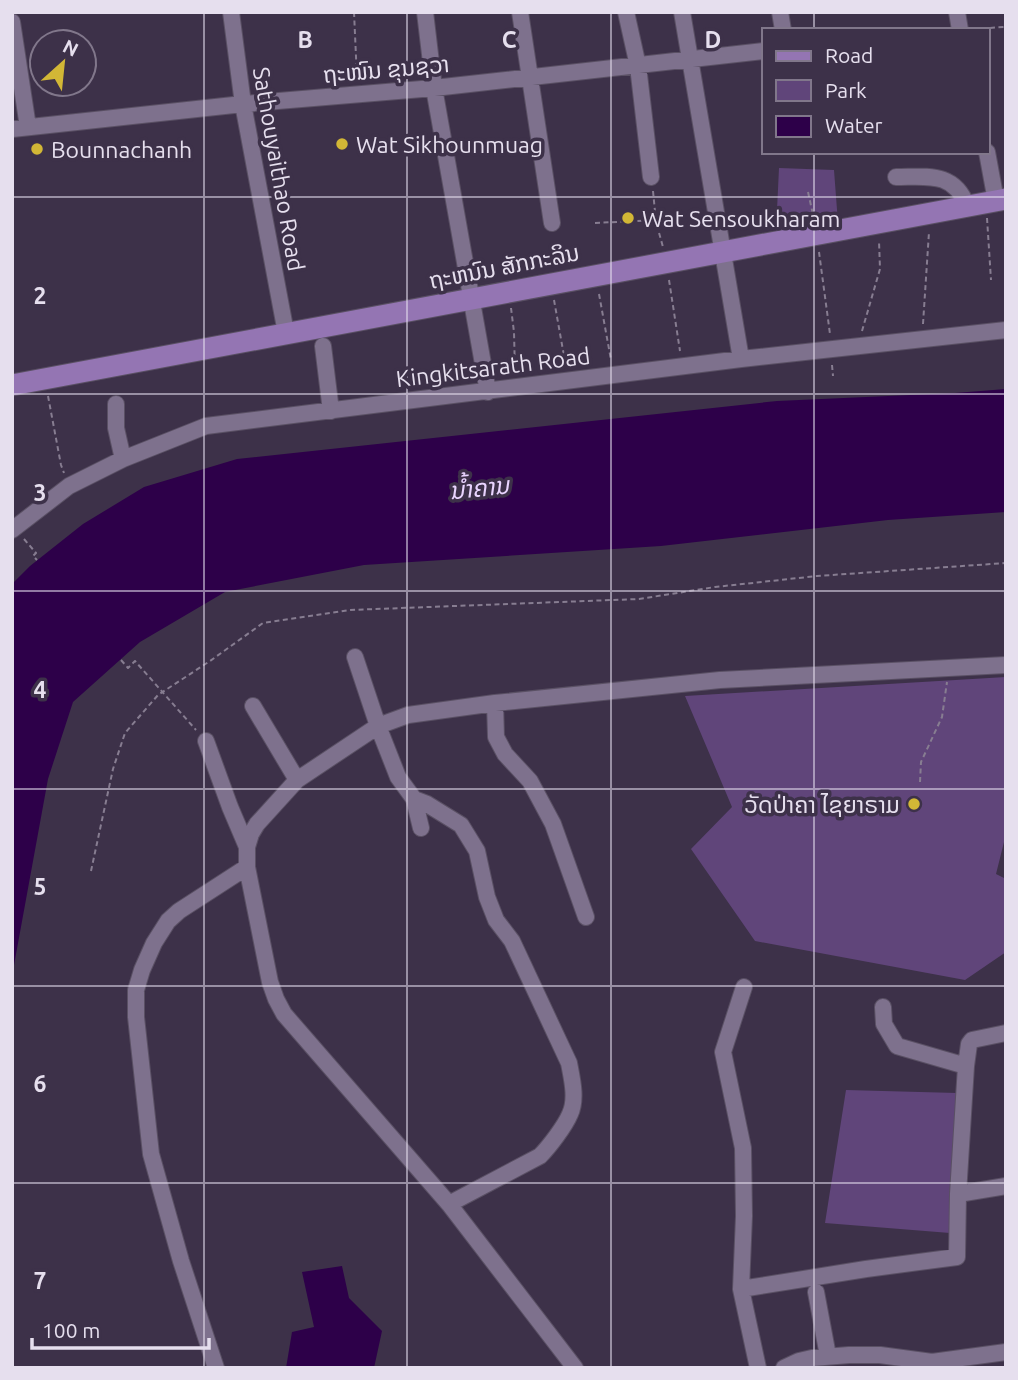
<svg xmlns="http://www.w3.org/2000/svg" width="1018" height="1380" font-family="Ubuntu,'Noto Sans Lao',sans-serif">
<rect width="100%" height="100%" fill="#3d3149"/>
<path fill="#60457a" d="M779,168l55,2 4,53 -62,8z
M1006,677v157l-10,40 10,5v73l-41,28 -210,-39 -64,-92 41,-42 -47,-111z
M846,1090l111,3 -7,140 -125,-10z"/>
<path fill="#2d0049" d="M1006,389v123l-118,8 -227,26 -297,19 -139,27 -85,50 -67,60 -25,77 -36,197v-392l18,-18 53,-42 61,-37 93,-28 540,-58 178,-8z
M342,1266l7,32 33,33 -8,37h-88l6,-36 22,-5 -12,-55z"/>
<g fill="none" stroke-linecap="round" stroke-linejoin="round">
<g stroke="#5a5064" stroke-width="18">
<path id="minor" d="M231,12l12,92 43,229
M425,12l9,76 54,304
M520,12l32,211
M626,12l12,54 13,111
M682,12l59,347
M780,12l3,18
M957,12l3,18
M12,22l16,105
M12,129l231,-25 191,-16 330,-37
M987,152l9,49
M896,177c31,0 58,-6 71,29
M323,346l8,65
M116,404v24l7,31
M12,530l57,-44 54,-27 83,-33 535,-67 265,-29
M355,657l23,69 20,51 16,22
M495,703l1,34 9,17 25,27 23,43 33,93
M253,706l44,74
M206,741l24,66 17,40
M421,828l-7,-29 13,5 34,21 16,26 10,46 9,23 16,21 57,122c3,16 8,36 1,51 -5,12 -21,33 -30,42l-91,48
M744,987l-21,65 20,96 1,68 -3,73 17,79
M966,1066l3,-22 3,-4 34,-7
M958,1194l48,-8
M741,1289l125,-20 91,-12 1,-63 8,-128 -69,-20 -13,-22 -1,-17
M816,1292l12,64
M216,1368l-35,-107 -30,-107 -15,-137v-27l6,-20 12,-27 14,-22 11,-10 68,-44
M575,1368l-126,-164 -165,-190 -8,-15 -6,-17 -23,-115v-20l4,-13 6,-10 40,-44 81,-54 30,-11 87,-12 225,-23 286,-15
M784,1368l15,-7 13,-3 37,-3h31l52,7 74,-10"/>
</g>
<g stroke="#5a5064" stroke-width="23">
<path id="major" d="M12,385l994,-186"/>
</g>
<path stroke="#877d91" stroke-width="2" stroke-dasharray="5 3.5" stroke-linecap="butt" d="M354,12l3,67
M973,29l31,-2
M653,191l3,31 7,25
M808,192l6,27
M987,218l4,62
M595,223l60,-3
M819,252l11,82
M669,280l11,71
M599,294l12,66
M554,300l12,67
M511,308l3,24 1,41
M923,324l6,-92
M862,331l18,-62 -1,-28
M832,365l1,11
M48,396l13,69 3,8
M24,539l12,14 -3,3 4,4
M121,660l7,8 7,-7 61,69
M920,782l1,-20 21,-45 5,-35
M91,871l22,-102 12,-36 33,-38 52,-34 53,-38 87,-13 289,-11 76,-12 102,-11 189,-13"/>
<use href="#minor" stroke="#7e718d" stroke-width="16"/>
<use href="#major" stroke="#9475b3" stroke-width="21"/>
</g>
<path fill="none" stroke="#e6dfee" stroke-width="2" stroke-opacity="0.55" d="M204,12v1356M407,12v1356M611,12v1356M814,12v18M814,152v1216M12,197h994M12,394h994M12,591h994M12,789h994M12,986h994M12,1183h994"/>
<g fill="#d2b736" stroke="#3d3149" stroke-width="2.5">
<circle cx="342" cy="144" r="7"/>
<circle cx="37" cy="149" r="7"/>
<circle cx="628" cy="218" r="7"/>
<circle cx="914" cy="804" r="7"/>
</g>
<g text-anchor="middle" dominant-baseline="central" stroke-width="7" stroke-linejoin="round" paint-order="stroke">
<g font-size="23" fill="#e6dfee" stroke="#3d3149">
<text transform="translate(386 69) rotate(-5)">ຖະໜົນ ຂຸນຊວາ</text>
<text transform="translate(279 169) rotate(80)">Sathouyaithao Road</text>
<text transform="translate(504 266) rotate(-11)">ຖະຫນົນ ສັກກະລິນ</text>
<text transform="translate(493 367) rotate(-7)">Kingkitsarath Road</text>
</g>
<g font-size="23" fill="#e6dfee" stroke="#3d3149" text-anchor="start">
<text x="356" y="144">Wat Sikhounmuag</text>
<text x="51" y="149">Bounnachanh</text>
<text x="642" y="218">Wat Sensoukharam</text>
<text x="900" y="804" text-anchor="end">ວັດປ່າຄາ ໄຊຍາຣາມ</text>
</g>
<g font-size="24" font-style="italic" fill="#e9d4ff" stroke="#3d3149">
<text transform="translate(479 488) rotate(-6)">ນ້ຳຄານ</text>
</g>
</g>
<g font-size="23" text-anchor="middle" font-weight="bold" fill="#e6dfee" stroke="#3d3149" stroke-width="7" stroke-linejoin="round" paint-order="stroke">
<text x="305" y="48">B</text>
<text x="509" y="48">C</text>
<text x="713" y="48">D</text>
<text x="40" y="304">2</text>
<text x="40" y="501">3</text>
<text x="40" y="698">4</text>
<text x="40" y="895">5</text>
<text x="40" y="1092">6</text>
<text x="40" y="1289">7</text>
</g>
<rect width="1018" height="1380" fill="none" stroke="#e6dfee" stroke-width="28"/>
<rect x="762" y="28" width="228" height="126" fill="#3d3149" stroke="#81778b" stroke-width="2"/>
<rect x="776" y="51" width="35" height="10" fill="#9475b3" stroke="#81778b" stroke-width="2"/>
<text x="825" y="63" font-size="21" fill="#e6dfee">Road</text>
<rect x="776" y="80" width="35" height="21" fill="#60457a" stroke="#81778b" stroke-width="2"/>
<text x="825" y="98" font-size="21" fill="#e6dfee">Park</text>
<rect x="776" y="116" width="35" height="21" fill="#2d0049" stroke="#81778b" stroke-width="2"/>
<text x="825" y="133" font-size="21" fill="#e6dfee">Water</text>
<g transform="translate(63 63) rotate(27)"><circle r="33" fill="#3d3149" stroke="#81778b" stroke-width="2"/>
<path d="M0-5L12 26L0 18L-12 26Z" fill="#d2b736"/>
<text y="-10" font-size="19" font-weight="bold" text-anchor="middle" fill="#e6dfee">N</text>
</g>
<path d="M32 1338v10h177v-10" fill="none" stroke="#e6dfee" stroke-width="3.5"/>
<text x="42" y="1338" font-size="21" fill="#e6dfee" stroke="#3d3149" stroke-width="5" paint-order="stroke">100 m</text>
</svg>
